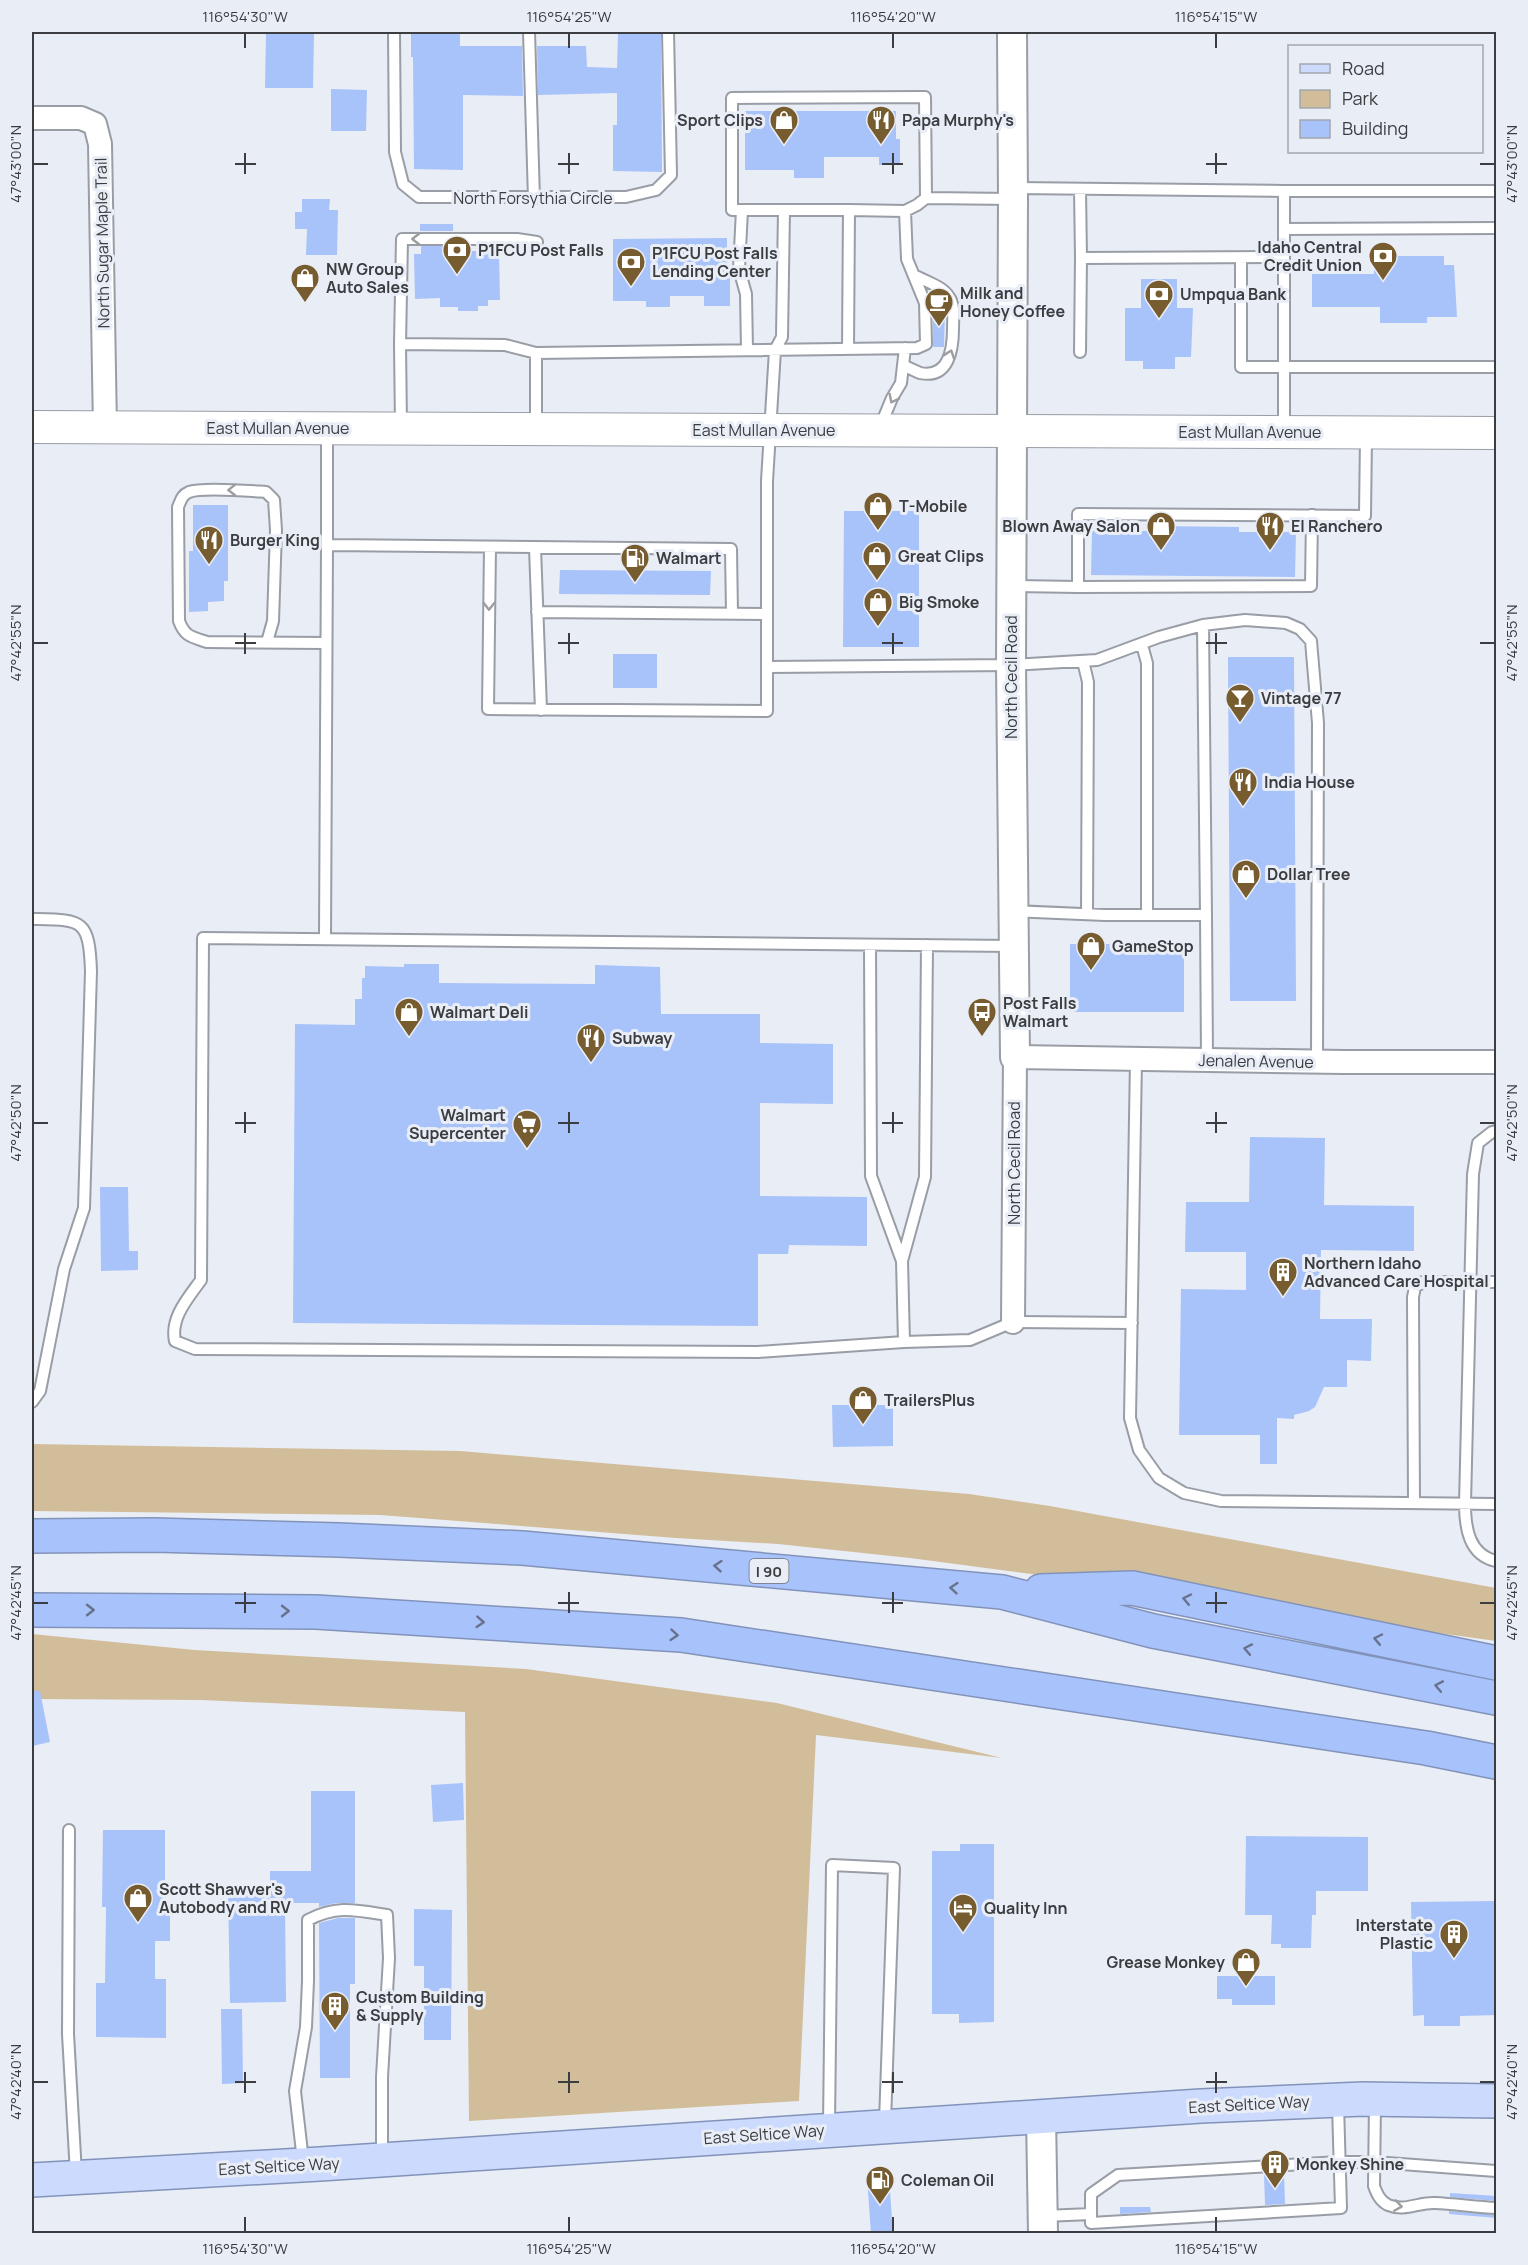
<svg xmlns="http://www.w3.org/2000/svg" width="1528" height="2265" font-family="Manrope,sans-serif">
<rect width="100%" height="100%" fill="#e9edf6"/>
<path fill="#d2bd9a" d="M32,1444l428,7 509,43 81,12 446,82v53l-151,-21 -146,-24 -289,-38 -132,-14 -102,-6 -296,-23 -348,-4z
M32,1634l163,16 331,19 251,34 225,55 -186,-23 -17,366 -330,20 -4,-409 -263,-12 -170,-1z"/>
<path fill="#a8c2fa" d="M266,32h48l-1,56h-48z
M411,32h49v14h62l1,50 -60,-1v75l-49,-1 -1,-112h-2z
M618,32h43l1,140 -49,-1v-46h4v-32l-79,2 -1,-49h49l1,21 30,1z
M331,89l36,1 -1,41h-35z
M745,111h151v28h4v26h-21v-8h-55v21h-30v-8h-49z
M302,199h28l-1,11h9l-1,45h-31l1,-26h-12v-17h7z
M420,224h33v7h-33z
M727,238v39h3v29h-26v-10h-34v11h-24v-6h-33v-62z
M421,246h32v5h46l1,49h-12v6h-10v5h-20v-4h-18v-9l-25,1 -1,-45h7z
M1374,256h70v9h10l3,52h-30v6h-47v-16h-68v-33h62z
M1141,279h36v29h16l-2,49h-16v12h-32v-8h-18v-53h16z
M933,309h12l-1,38h-11z
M193,505h35v76h-4v20l-16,1v9l-19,1v-61h4z
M844,511h75v136h-76z
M1148,526l91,1v5h57l-1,45 -204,-2 1,-44h56z
M560,570l151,1 -1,24 -151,-1z
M613,654h44v34h-44z
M1228,657h66l2,344h-66z
M1070,944h114v68h-114z
M404,964h35v19l156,1v-19l65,2 1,47h99v29l73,1v60l-73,-1v93l107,1v49l-78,-1 -1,9h-30v72l-465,-3 2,-299 60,1v-26h7v-21h3v-12l39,1z
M1250,1137l75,1 -1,67 90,1v45l-93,-1 -1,69h52l-1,42 -24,-1v27h-23l-9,20 -6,4 -15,4v4l-17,-1v46h-17v-29h-81l2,-146 65,1v-38h-61l1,-50h63z
M100,1187h28l1,64h9v19l-37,1z
M832,1405h61v41l-60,1z
M32,1691h8l10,51 -18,4z
M463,1783l1,37 -31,2 -2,-37z
M311,1791h44v112h-19l-17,4v-4h-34l1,99 -56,1 -2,-116 42,-1v-15h41z
M103,1830h62v75h5v36h-15v38h11v59l-70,-1v-54h9l1,-76h-4z
M1246,1836l122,1v54h-52v24h-4l-1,33h-30v-4h-10l1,-29h-27z
M960,1844h34v178l-35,1v-9h-27v-163h28z
M1497,1901v114l-37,1v10h-36v-11l-11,1 -2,-114z
M414,1909l38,1 -1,130h-27v-74h-10z
M338,1918h17v66h-5v94h-30l-1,-155z
M1217,1976h58v29h-43v-6h-15z
M221,2009h21l1,74 -21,1z
M1284,2173l1,31 -20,1 -1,-31z
M889,2176l4,58h-22l-4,-57z
M1450,2193l47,3v5l-47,-4z
M1120,2207h30l1,5 -31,2z
M1449,2211l48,4v3l-48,-4z"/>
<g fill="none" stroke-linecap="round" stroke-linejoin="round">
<g stroke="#999da5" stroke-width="14">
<path id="service" d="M394,32l1,120 8,32 16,13h207l30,-7 15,-15 -3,-143
M529,32l5,167
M1014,188l270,3
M1080,189l1,69 203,-1
M742,210l-3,59 7,25 1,56
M849,210h-117v-112l193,-1 1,101
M1284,229l212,-1
M1241,258v109h255
M400,344l2,-105h115l20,3
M848,349l1,-139 56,1 12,-6 9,-7 87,1
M1080,352l1,-94
M903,365c6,3 12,6 17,8 29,6 33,-24 33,-44 0,-10 2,-24 -4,-32 -6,-11 -25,-16 -35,-22
M401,426l-1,-82 105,1 31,8
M536,426v-73l381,-5 9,-4 -1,-41 -18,-44 -2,-48
M880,427l12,-29 9,-15 4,-35
M1284,429v-238h212
M327,432v113l404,4 1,65
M1312,515l-1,71 -233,1v-73l287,2 1,-80
M490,547l-2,162 279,2v-230l8,-131 7,-13 2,-127
M535,548l6,162
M1012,586l66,1
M537,612l230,2
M1203,625l42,-5 41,3 14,6 11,12 7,82 -1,339
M267,642l6,-21 3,-91 -2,-30 -8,-8c-16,-1 -64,-5 -77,0 -7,3 -8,8 -11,15l1,114c6,16 13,16 28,21l119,1
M1142,645l5,18v252
M1083,661l5,21 -1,232
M767,667l244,-2 86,-5 62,-23 44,-12 3,290
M1013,911l92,4h101l1,145
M32,919c50,1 57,-1 59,52l-7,237 -20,61 -24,122 -8,11
M325,939l2,-394
M870,945l1,231 31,85
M1013,946l-810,-8 -2,342c-13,18 -31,38 -26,61l20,8 563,3 146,-10 66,-2 43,-18 119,1
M1136,1059l-6,359 9,32 20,28 25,15 37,8 275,3
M1496,1131l-4,1 -14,11 -5,31 -8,330c0,24 4,51 31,57
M904,1342l-2,-81 23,-84 2,-232
M1414,1503l-1,-206 2,-10 8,-5h73
M69,1830l-1,204 8,140
M1375,2101l-1,85c3,8 6,15 14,19 17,7 31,-3 47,-2 20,1 41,4 61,5
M829,2126l3,-261 62,3 -9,254
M303,2161l-8,-70 11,-64 2,-46v-61c29,-15 47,-10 79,-5l2,43 -7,119v79
M1091,2214v9l250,-15 -3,-103
M1044,2216l47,-2v-20l27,-19 221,-13h35l122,9"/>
</g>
<g stroke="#999da5" stroke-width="26">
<path id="minor" d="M32,118h49l14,6 5,20 5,284
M1013,1322l2,-265 329,5h152"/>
</g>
<g stroke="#999da5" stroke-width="32">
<path id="tertiary" d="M1012,32l1,167 -2,466 4,392
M1041,2116l2,118"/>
</g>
<g stroke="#999da5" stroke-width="34">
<path id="secondary" d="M32,427l1464,6"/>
</g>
<g stroke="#8293ba" stroke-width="36">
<path id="primary" d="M32,2180l288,-16 881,-58 162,-7 133,2"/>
</g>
<g stroke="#8293ba" stroke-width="36">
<path id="motorway" d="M32,1536l122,-1 185,5 183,8 480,44 151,39 343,67
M1041,1591l91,-3 364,75
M32,1610l284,2 365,23 745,113 70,14"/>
</g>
<use href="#service" stroke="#fff" stroke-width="10"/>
<use href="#minor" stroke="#fff" stroke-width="22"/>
<use href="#tertiary" stroke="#fff" stroke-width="28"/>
<use href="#secondary" stroke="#fff" stroke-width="32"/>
<use href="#primary" stroke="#cbdafd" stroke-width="33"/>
<use href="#motorway" stroke="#a8c2fb" stroke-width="33"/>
</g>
<defs><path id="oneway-chevron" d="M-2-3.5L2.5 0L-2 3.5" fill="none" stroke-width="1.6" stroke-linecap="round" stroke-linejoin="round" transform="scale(1.5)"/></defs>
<g stroke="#9d9ea0">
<use href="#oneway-chevron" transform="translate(416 239) rotate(-180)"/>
<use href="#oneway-chevron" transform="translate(950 354) rotate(-71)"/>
<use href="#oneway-chevron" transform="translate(893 399) rotate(117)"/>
<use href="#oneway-chevron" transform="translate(232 490) rotate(179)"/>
<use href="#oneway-chevron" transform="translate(489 606) rotate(91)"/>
<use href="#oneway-chevron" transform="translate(1398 2206) rotate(9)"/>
</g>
<g stroke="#67728b">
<use href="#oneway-chevron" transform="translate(718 1566) rotate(-175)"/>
<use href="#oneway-chevron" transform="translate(954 1588) rotate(-175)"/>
<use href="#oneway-chevron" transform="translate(1187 1599) rotate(-168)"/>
<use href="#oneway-chevron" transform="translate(90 1610)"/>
<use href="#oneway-chevron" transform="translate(285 1611)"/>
<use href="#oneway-chevron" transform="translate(480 1622) rotate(4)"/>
<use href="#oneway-chevron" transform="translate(674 1635) rotate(5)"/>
<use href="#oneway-chevron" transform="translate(1378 1639) rotate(-168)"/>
<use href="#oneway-chevron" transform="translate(1248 1649) rotate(-169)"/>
<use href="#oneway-chevron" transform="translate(1439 1686) rotate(-169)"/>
</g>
<path fill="none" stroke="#3b3d40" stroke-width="2" d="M245,33v15M569,33v15M893,33v15M1216,33v15M245,153v21M569,153v21M893,153v21M1216,153v21M33,164h15M235,164h21M558,164h21M882,164h21M1206,164h21M1480,164h15M245,633v21M569,633v21M893,633v21M1216,633v21M33,643h15M235,643h21M558,643h21M882,643h21M1206,643h21M1480,643h15M245,1112v21M569,1112v21M893,1112v21M1216,1112v21M33,1123h15M235,1123h21M558,1123h21M882,1123h21M1206,1123h21M1480,1123h15M245,1592v21M569,1592v21M893,1592v21M1216,1592v21M33,1603h15M235,1603h21M558,1603h21M882,1603h21M1206,1603h21M1480,1603h15M245,2072v21M569,2072v21M893,2072v21M1216,2072v21M33,2082h15M235,2082h21M558,2082h21M882,2082h21M1206,2082h21M1480,2082h15M245,2217v15M569,2217v15M893,2217v15M1216,2217v15"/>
<defs>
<g id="shop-pin" transform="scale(1.5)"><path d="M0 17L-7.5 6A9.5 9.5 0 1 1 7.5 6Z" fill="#765c2e" stroke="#e9edf6"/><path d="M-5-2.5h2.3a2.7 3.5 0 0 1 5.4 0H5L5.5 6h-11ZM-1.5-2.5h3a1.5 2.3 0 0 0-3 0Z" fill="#fff"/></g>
<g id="restaurant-pin" transform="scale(1.5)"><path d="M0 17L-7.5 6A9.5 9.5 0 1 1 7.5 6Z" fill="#765c2e" stroke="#e9edf6"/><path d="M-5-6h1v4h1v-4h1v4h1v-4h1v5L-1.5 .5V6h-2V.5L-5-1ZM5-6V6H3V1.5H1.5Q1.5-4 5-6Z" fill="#fff"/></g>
<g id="bank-pin" transform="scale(1.5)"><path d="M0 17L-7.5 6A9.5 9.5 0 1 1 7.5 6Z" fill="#765c2e" stroke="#e9edf6"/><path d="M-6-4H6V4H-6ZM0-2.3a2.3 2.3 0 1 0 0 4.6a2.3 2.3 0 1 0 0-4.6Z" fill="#fff"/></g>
<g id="cafe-pin" transform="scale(1.5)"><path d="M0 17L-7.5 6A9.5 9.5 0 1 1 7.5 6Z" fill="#765c2e" stroke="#e9edf6"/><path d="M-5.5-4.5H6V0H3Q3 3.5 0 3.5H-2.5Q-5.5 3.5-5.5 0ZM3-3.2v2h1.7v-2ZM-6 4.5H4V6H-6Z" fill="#fff"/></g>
<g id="fuel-pin" transform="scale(1.5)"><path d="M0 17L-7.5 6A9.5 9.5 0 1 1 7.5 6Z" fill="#765c2e" stroke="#e9edf6"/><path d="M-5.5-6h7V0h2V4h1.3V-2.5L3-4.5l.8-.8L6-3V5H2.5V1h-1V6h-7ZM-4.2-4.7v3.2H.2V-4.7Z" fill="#fff"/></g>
<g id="bar-pin" transform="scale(1.5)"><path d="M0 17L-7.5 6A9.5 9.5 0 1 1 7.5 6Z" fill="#765c2e" stroke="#e9edf6"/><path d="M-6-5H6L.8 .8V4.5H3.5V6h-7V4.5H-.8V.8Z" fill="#fff"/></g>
<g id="bus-pin" transform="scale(1.5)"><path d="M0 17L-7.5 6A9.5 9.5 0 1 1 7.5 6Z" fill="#765c2e" stroke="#e9edf6"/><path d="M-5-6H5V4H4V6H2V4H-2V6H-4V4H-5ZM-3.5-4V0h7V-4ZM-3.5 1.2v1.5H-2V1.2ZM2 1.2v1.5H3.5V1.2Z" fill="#fff"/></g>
<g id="supermarket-pin" transform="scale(1.5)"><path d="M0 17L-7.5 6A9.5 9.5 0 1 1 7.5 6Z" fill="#765c2e" stroke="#e9edf6"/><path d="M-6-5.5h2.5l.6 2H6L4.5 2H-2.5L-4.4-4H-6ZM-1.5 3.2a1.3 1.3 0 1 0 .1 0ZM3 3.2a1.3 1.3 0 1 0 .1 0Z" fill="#fff"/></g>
<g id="building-pin" transform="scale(1.5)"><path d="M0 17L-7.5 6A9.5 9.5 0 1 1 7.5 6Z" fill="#765c2e" stroke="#e9edf6"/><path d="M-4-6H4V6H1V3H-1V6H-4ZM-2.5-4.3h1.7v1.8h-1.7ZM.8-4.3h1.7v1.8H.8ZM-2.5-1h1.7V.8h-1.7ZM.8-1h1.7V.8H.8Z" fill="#fff"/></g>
<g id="hotel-pin" transform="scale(1.5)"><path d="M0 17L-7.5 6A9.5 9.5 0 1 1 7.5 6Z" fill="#765c2e" stroke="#e9edf6"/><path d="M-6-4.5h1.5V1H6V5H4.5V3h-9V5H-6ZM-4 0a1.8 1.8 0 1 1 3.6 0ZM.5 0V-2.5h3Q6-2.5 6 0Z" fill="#fff"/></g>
</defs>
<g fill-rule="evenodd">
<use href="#shop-pin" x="784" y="120"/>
<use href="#restaurant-pin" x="881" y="120"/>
<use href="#bank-pin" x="457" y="250"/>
<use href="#bank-pin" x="1383" y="256"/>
<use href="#bank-pin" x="631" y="262"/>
<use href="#shop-pin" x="305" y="278"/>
<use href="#bank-pin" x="1159" y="294"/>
<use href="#cafe-pin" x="939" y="302"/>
<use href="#shop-pin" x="878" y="506"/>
<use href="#shop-pin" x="1161" y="526"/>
<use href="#restaurant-pin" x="1270" y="526"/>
<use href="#restaurant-pin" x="209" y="540"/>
<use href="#shop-pin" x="877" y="556"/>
<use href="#fuel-pin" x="635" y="558"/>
<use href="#shop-pin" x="878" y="602"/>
<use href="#bar-pin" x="1240" y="698"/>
<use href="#restaurant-pin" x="1243" y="782"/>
<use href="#shop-pin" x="1246" y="874"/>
<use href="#shop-pin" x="1091" y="946"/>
<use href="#shop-pin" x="409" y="1012"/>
<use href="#bus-pin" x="982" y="1012"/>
<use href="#restaurant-pin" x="591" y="1038"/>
<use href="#supermarket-pin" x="527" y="1124"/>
<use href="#building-pin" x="1283" y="1272"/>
<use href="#shop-pin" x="863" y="1400"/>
<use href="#shop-pin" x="138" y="1898"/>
<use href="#hotel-pin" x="963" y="1908"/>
<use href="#building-pin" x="1454" y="1934"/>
<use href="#shop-pin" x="1246" y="1962"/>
<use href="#building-pin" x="335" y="2006"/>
<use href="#building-pin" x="1275" y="2164"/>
<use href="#fuel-pin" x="880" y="2180"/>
</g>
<g text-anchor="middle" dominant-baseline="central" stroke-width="6" stroke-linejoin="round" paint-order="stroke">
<rect fill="#e9edf6" stroke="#6f7277" stroke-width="1.5" x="749.5" y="1559" width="39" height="24" rx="4.5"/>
<g font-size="15" font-weight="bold" fill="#3b3d40">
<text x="769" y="1571">I 90</text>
</g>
<g font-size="16" font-weight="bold" fill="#3b3d40" stroke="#e9edf6" text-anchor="start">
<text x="763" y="120" text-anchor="end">Sport Clips</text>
<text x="902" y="120">Papa Murphy's</text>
<text x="1362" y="247" text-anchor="end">Idaho Central<tspan x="1362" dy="18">Credit Union</tspan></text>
<text x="478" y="250">P1FCU Post Falls</text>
<text x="652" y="253">P1FCU Post Falls<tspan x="652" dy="18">Lending Center</tspan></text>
<text x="326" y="269">NW Group<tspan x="326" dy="18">Auto Sales</tspan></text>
<text x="960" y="293">Milk and<tspan x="960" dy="18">Honey Coffee</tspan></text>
<text x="1180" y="294">Umpqua Bank</text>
<text x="899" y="506">T-Mobile</text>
<text x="1140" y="526" text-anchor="end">Blown Away Salon</text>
<text x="1291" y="526">El Ranchero</text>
<text x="230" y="540">Burger King</text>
<text x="898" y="556">Great Clips</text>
<text x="656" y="558">Walmart</text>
<text x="899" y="602">Big Smoke</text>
<text x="1261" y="698">Vintage 77</text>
<text x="1264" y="782">India House</text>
<text x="1267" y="874">Dollar Tree</text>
<text x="1112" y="946">GameStop</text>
<text x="1003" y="1003">Post Falls<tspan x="1003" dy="18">Walmart</tspan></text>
<text x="430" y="1012">Walmart Deli</text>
<text x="612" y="1038">Subway</text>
<text x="506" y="1115" text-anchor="end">Walmart<tspan x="506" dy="18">Supercenter</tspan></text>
<text x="1304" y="1263">Northern Idaho<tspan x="1304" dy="18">Advanced Care Hospital</tspan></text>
<text x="884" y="1400">TrailersPlus</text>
<text x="159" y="1889">Scott Shawver's<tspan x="159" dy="18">Autobody and RV</tspan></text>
<text x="984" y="1908">Quality Inn</text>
<text x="1433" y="1925" text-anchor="end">Interstate<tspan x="1433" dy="18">Plastic</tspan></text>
<text x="1225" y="1962" text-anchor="end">Grease Monkey</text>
<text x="356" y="1997">Custom Building<tspan x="356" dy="18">&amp; Supply</tspan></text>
<text x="1296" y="2164">Monkey Shine</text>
<text x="901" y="2180">Coleman Oil</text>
</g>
<g font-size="16" fill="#3b3d40" stroke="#e9edf6">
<text x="533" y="198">North Forsythia Circle</text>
<text transform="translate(102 243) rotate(-91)">North Sugar Maple Trail</text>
<text x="278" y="428">East Mullan Avenue</text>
<text x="764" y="430">East Mullan Avenue</text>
<text x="1250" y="432">East Mullan Avenue</text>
<text transform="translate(1011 677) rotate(-90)">North Cecil Road</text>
<text transform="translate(1256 1061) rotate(1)">Jenalen Avenue</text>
<text transform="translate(1014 1163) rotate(-90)">North Cecil Road</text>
<text transform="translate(1249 2104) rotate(-3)">East Seltice Way</text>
<text transform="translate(764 2134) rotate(-4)">East Seltice Way</text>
<text transform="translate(279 2166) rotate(-3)">East Seltice Way</text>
</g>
</g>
<rect width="1528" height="2265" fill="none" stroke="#e9edf6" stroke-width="66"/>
<rect x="1288" y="45" width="195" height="108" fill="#e9edf6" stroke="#a3a7ad" stroke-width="1.5"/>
<rect x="1300" y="64" width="30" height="9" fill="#cbdafd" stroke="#a3a7ad" stroke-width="1.5"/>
<text x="1342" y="75" font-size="18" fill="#3b3d40">Road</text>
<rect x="1300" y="90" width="30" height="18" fill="#d2bd9a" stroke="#a3a7ad" stroke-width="1.5"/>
<text x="1342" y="105" font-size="18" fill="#3b3d40">Park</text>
<rect x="1300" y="120" width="30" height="18" fill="#a8c2fa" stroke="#a3a7ad" stroke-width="1.5"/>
<text x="1342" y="135" font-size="18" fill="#3b3d40">Building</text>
<rect x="33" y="33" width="1462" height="2199" fill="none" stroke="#3b3d40" stroke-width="2"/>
<g font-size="15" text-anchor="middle" fill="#3b3d40">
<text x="245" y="22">116°54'30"W</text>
<text x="569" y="22">116°54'25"W</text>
<text x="893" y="22">116°54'20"W</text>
<text x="1216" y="22">116°54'15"W</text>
<text transform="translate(16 164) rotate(-90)" y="5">47°43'00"N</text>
<text transform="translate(1512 164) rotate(-90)" y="5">47°43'00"N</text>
<text transform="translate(16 643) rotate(-90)" y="5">47°42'55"N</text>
<text transform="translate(1512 643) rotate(-90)" y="5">47°42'55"N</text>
<text transform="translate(16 1123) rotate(-90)" y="5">47°42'50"N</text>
<text transform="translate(1512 1123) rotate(-90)" y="5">47°42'50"N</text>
<text transform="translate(16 1603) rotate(-90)" y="5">47°42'45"N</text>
<text transform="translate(1512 1603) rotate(-90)" y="5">47°42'45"N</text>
<text transform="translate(16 2082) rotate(-90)" y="5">47°42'40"N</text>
<text transform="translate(1512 2082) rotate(-90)" y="5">47°42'40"N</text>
<text x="245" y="2254">116°54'30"W</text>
<text x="569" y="2254">116°54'25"W</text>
<text x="893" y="2254">116°54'20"W</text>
<text x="1216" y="2254">116°54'15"W</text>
</g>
</svg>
